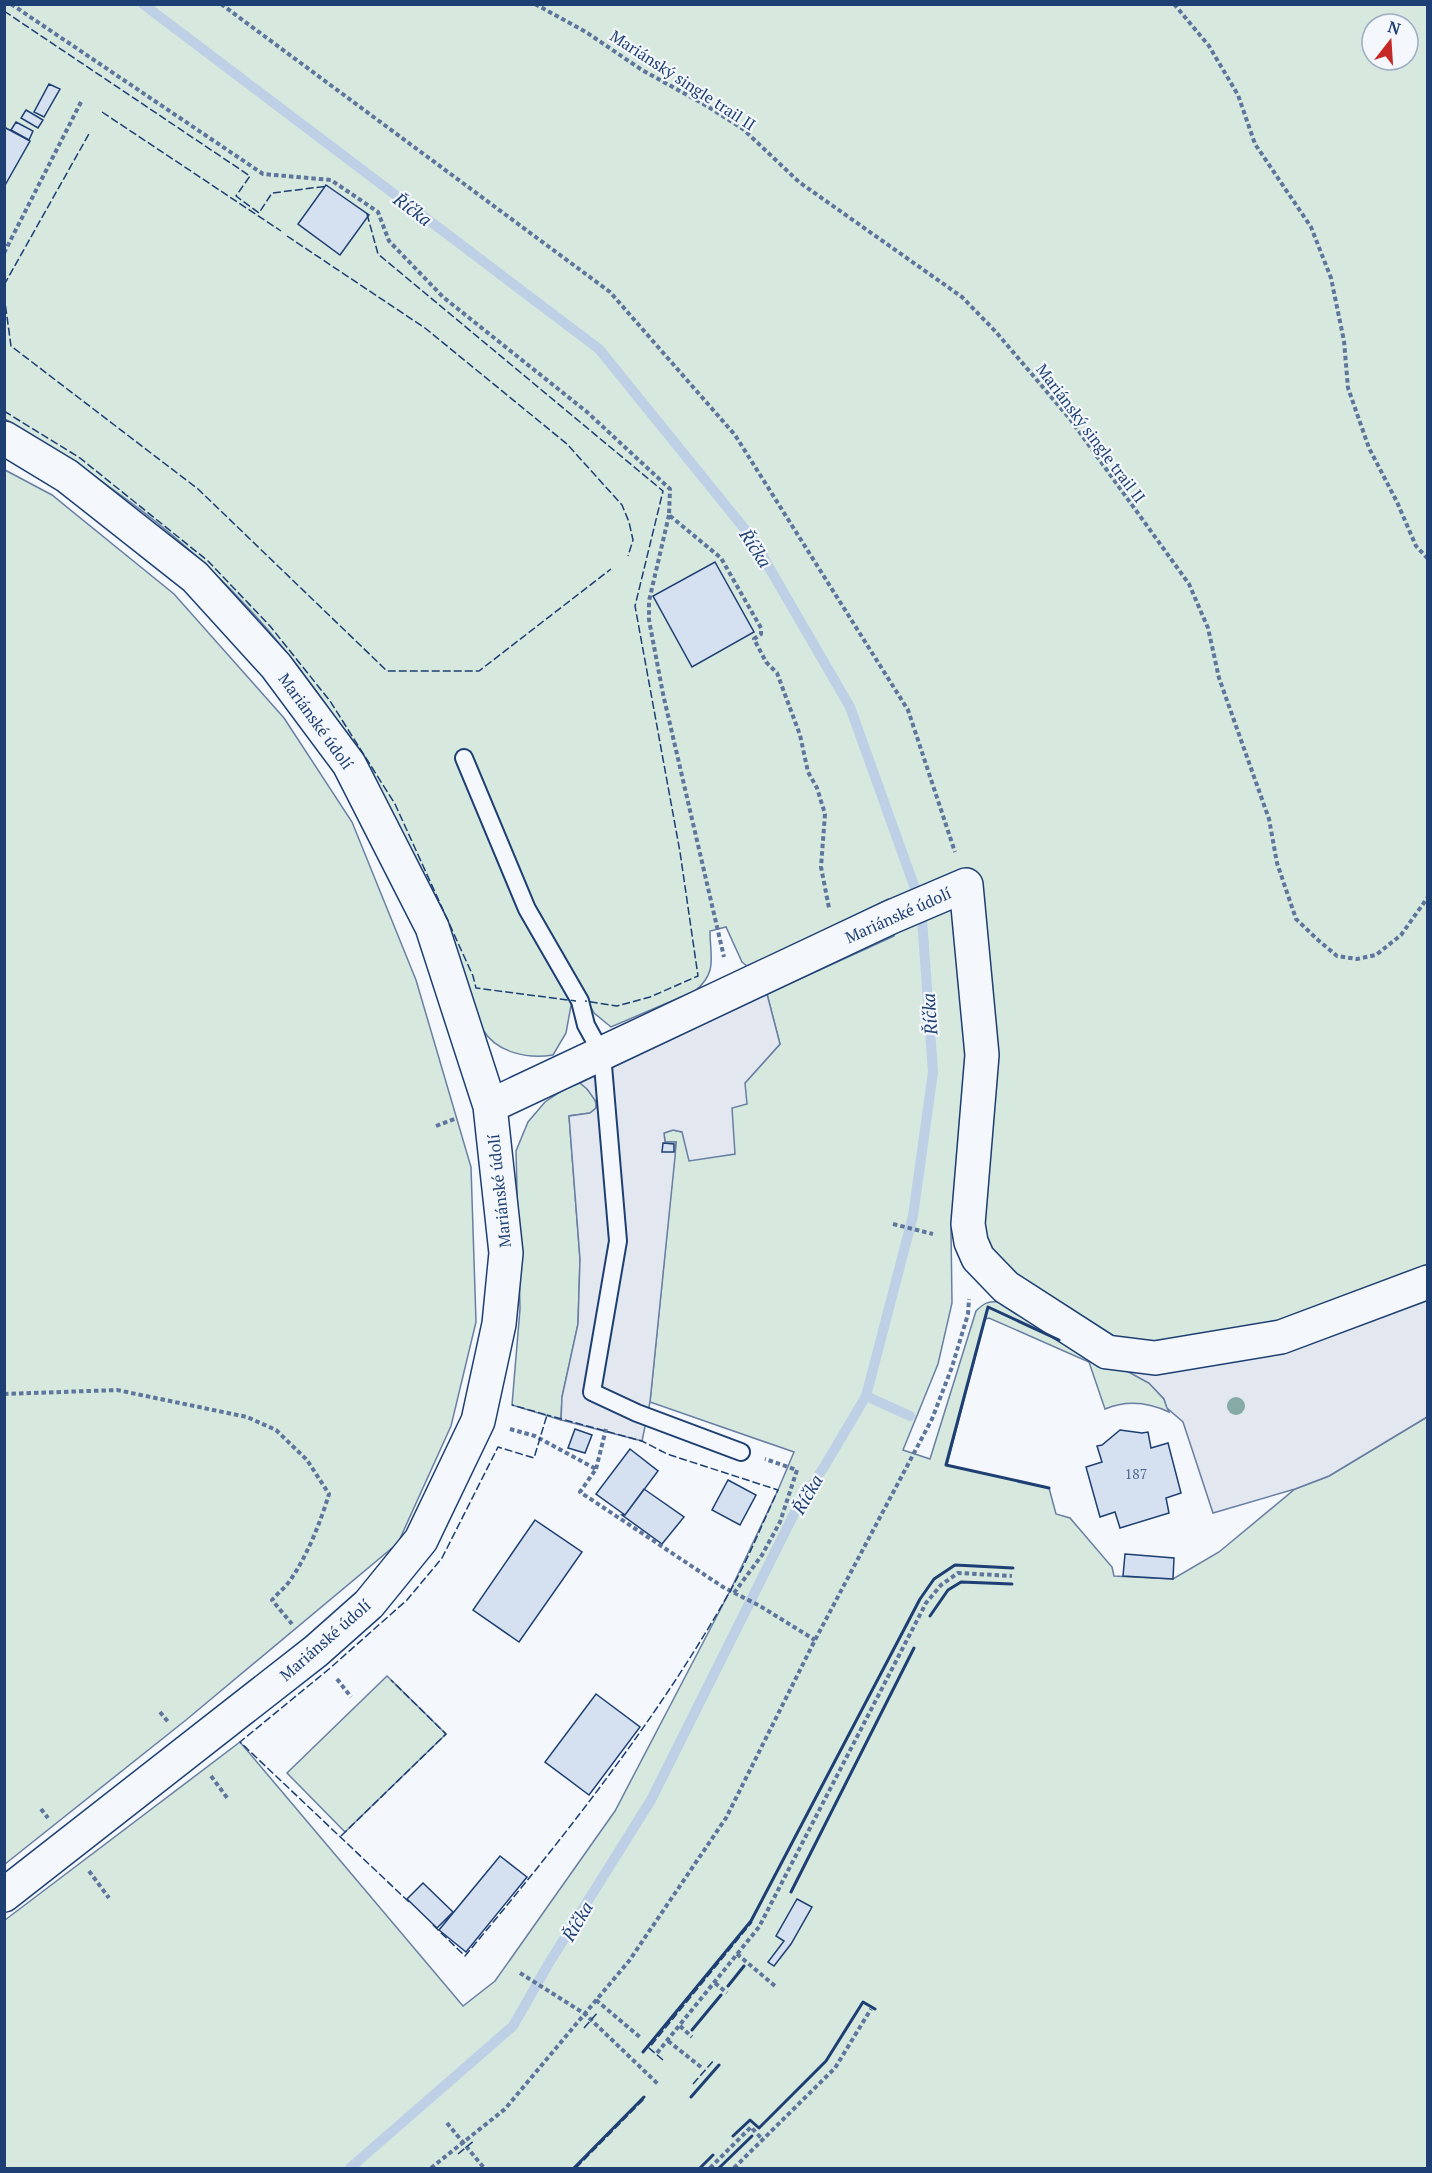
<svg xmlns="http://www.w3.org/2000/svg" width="1432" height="2173" font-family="'PT Serif',serif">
<rect width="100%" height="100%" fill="#f4f7fb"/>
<path fill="#d7e8df" stroke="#687fa3" stroke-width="1.5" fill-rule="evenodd" d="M4,5h1423v1262l-149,57 -123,24 -43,-8 -118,-81 -10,-28 -33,-2 1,74 -14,61 -35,86 27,9 46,-148c8,-8 12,-10 24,-9l149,81 15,16 5,13c-21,-10 -43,-12 -64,-3l-16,-47 -100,-44 -4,1 -38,146 102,23 7,26 14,4 42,49 2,9 59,3 46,-27 76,-63 34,-13 98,-59v751h-1422v-248l235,-178 223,264 32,-25 120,-170 115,-220 48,-101 16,-38 -144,-50 26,-260h-11l-1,-9 9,-3 9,2 50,-24 13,-25 35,-39 -13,-50 127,-58 -6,-37 -114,56 -27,11 -5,-4 -16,-35 -16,4c0,26 8,41 -15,60l-84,36 -17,-14 -6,-11 -16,-2 -6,33 -13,22c-25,4 -56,-2 -70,-25 -56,-174 -143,-338 -277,-465 -61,-57 -130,-103 -201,-146zM1372,24h36v36h-36z
M5,470l47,25 122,99 110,124 68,104 64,158 55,187 5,155 -25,104 -53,117 -212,177 -181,144z
M580,1083c8,6 17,15 16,25l-6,5 -21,3 11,143 -2,65 -16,73 -1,23 -49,-15 8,-96 -4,-158 12,-29 17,-20 21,-14z
M387,1676l59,58 -101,98 -58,-59z"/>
<path fill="#e3e8f0" stroke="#687fa3" stroke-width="1.5" d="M767,994l13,50 -35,39 2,21 -15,4 3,46 -46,7 -7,-29 -9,-2 -9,3 1,9h11l-1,15 -25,245 -8,39 -81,-21 1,-23 16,-73 2,-65 -11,-143 21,-3 6,-5 1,-5 -10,-14 -7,-6z
M1427,1294v123l-98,59 -34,13 -82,24 -30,-91 -16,-14 -3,-9 -15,-16 -24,-13z"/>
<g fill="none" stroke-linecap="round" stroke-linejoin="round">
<path stroke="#bed0e5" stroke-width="10" d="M143,4l456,345 153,189 98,169 71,198 12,167 -20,144 -47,180 -42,71 -26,39 -147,294 -102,163 -36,63 -163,142
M866,1396l44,20"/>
</g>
<path fill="#d5e0f0" stroke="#1d3f73" stroke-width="1.5" d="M49,84l11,5 -16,28 -10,-5z
M26,110l17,10 -5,8 -17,-10z
M16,122l17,9 -4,9 -18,-10z
M4,127l26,14 -26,46z
M326,185l43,30 -29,40 -42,-31z
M715,562l39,70 -62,35 -39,-71z
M663,1143l11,1v8h-12z
M575,1429l17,6 -7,18 -17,-5z
M1120,1430l22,3 6,-1 3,16 17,-5 13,50 -15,5 3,15 -49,15 -5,-16 -15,5 -14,-50 16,-5 -5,-16 5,-1z
M630,1449l28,22 -33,44 -29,-21z
M728,1480l28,15 -16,30 -28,-15z
M644,1489l40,28 -22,27 -40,-29h3z
M535,1520l47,32 -63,90 -46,-32z
M1125,1554l49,4 -1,21 -50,-3z
M596,1694l44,33 -51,68 -44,-33z
M500,1856l27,21 -61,75 -27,-22z
M423,1883l30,29 -16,16 -30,-29z
M797,1899l15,8 -21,37 -17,22 -6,-4 16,-21 -8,-5z"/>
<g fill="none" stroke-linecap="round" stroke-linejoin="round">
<g stroke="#1d3f73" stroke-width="20">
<path id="service" d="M464,758l63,151 53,92 6,24 16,29 16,187 -26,151 45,21 104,39"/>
</g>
<g stroke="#1d3f73" stroke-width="36">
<path id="minor" d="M4,438l63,38 128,101 81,89 73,98 83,163 58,179 16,147 -7,71 -21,97 -57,119 -52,64 -53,47 -312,244
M490,1106l401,-189 75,-32 16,170 -14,169 3,18 7,16 28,29 101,65 48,6 126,-21 147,-55"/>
</g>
<path stroke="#5e769c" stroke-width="4" stroke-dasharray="4.5 3" stroke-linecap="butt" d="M11,4l252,170 68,6 47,32 11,29 54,56 144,115 83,77 -1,26 52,43 40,70v6l-7,5 12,23 11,11 23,62 8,37 9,16 8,26 -4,53 8,41
M221,4l389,288 125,143 173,275 47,142
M535,4l51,28 56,38 65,36 36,23 56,53 163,115 34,35 74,87 119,165 19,44 11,50 50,141 8,44 19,56 22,21 19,16 20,3 19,-4 25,-20 27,-38
M1174,4l35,42 29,49 17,49 56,83 20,51 13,63 4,47 21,60 28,54 19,44 12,13
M4,253l77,-151
M669,515l-20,86v19l14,74 61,263
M436,1126l21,-8
M893,1224l40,10
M4,1394l113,-4 130,27 29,13 31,30 22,34c-8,27 -22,62 -38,85 -5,8 -13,14 -19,21l20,24
M510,1429l25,7 61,33 -16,23 143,95 37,19 55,34
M596,1469l10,-40
M734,1593l28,-38 18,-33 17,-52 -32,-11
M337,1679l14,18
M160,1712l9,11
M211,1776l17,23
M41,1809l7,9
M89,1871l20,27
M737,1954l38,32
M520,1973l65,41 74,71
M715,1983l12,10
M596,2000l45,38
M680,2026l12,11
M668,2041l33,26
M657,2053l102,-126 167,-324 15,-18 17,-12 54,3
M447,2123l37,45
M431,2168l74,-59 124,-148 97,-143 89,-178 117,-221 20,-52 16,-53 1,-15
M710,2168l41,-41 12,13
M734,2168l101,-100 36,-59"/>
<use href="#service" stroke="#f4f7fb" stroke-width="16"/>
<use href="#minor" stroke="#f4f7fb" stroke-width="33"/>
<path stroke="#1d3f73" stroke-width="1.5" stroke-dasharray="8 3" stroke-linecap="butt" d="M4,11l246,165 -14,20 23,17 13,-20 56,-7
M102,112l179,119
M367,214l11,40 285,237 -28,115 45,246 18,124 -48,21 -33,9 -32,-5
M287,236l138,92 142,116 55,61 7,17 4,18 -5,16
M4,285l86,-153
M4,295l7,51 187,143 189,182h92l132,-102
M4,411l76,47 128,103 62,65 60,75 65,103 78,172 3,12 100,13
M341,1836l105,-102 -55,-54
M409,1902l-169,-160 89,-73 78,-69 35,-42 56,-111 36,11 13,-43 -35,-10
M433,1925l32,31c96,-115 190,-233 264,-363 19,-33 33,-69 49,-103l-111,-36 -25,-13 -95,-26
M584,2028l14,-16
M663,2060l-14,-12 103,-126
M693,2084l21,-24
M458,2154l17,-14
M576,2168l69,-70"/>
<path stroke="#1d3f73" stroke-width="3" d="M1049,1488l-103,-23 42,-158 71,33
M930,1616l18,-26 13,-8 51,2
M791,1892l123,-244
M728,1986l16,-20
M692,2030l29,-35
M643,2052l108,-131 169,-322 14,-20 21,-14 58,3
M691,2097l28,-32
M733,2136l17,-16 9,8 67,-67 37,-59 12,7
M574,2168l70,-71
M700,2168l13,-13
M719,2168l33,-32"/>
</g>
<circle fill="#86aba6" cx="1236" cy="1406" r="9"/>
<g text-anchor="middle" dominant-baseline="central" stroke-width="4.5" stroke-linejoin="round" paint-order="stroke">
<g font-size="14" fill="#4b6792">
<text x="1136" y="1473">187</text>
</g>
<g font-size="16" fill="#1d3f73" stroke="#f4f7fb">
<text transform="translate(683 80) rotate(33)">Mariánský single trail II</text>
<text transform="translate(1091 433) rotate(53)">Mariánský single trail II</text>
<text transform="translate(316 721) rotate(54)">Mariánské údolí</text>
<text transform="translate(898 915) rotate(-24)">Mariánské údolí</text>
<text transform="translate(499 1191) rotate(-96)">Mariánské údolí</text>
<text transform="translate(325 1640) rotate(-41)">Mariánské údolí</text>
</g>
<g font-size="18" font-style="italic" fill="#1d3f73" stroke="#f4f7fb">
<text transform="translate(413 209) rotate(37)">Říčka</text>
<text transform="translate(756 548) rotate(57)">Říčka</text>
<text transform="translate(929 1014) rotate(-94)">Říčka</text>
<text transform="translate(807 1494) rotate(-60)">Říčka</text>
<text transform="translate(577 1921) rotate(-59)">Říčka</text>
</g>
</g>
<rect width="1432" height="2173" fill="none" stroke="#1d3f73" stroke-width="12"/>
<g transform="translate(1390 42) rotate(17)"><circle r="28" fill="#f4f7fb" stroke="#9eadc5" stroke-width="1.5"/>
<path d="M0-4.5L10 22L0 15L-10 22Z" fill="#c62828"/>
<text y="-9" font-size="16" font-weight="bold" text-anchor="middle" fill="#1d3f73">N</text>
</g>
</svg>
